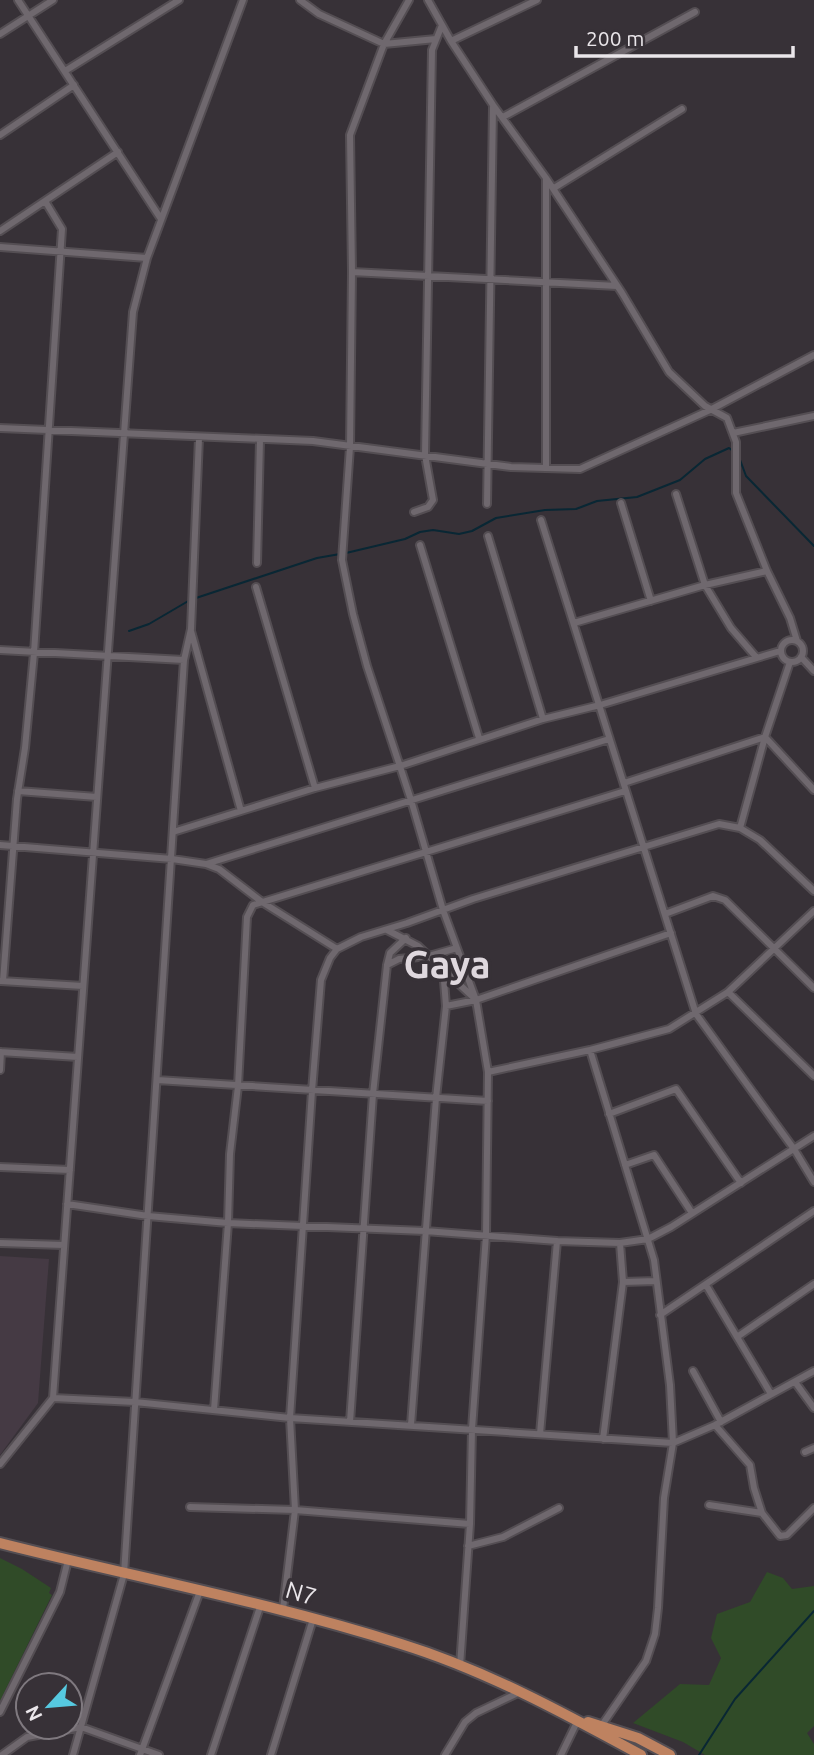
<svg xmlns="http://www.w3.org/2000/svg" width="814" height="1755" font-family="Ubuntu,sans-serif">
<rect width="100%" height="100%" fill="#373137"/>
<path fill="#453a44" d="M0,1256l49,3 -11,144 -38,52z"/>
<path fill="#304b28" d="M0,1558l22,11 29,19 -2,5 3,2 -52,106z
M767,1572l16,6 9,11 22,-3v140l-7,7 7,11v11h-109l-22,-13 -50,-19 47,-39 29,1 12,-27 -10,-20 6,-24 33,-12z"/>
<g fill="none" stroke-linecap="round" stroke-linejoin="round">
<path stroke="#092734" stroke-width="2" d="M739,457l7,19 68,70
M346,553l59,-14 15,-7 13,-2 26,4 13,-3 24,-13 49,-8 31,-1 21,-8 40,-4 43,-17 25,-21 24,-11 4,3
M196,598l121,-40 23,-4
M129,631l20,-7 41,-24
M699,1755l36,-56 79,-88"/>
<g stroke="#544e53" stroke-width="10">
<path id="minor" d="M18,0l143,219
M300,0l19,14 65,30 52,-5
M409,0l-25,44 -34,91 2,137 -2,175 -8,113 11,54 14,52 44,134 32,110 33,90 12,72 -2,163 -14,194 -2,95 -10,142
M428,0l23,41 42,64 53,73 76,115 47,79 36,34 22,12 9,24v51l31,78 23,47 7,23
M0,34l53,-34
M451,41l86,-41
M65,71l114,-71
M503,117l192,-105
M0,135l74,-50
M554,188l128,-79
M0,231l118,-79
M0,247l147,11
M352,272l265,14
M0,428l313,13 198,26 69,2 130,-59 104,-55
M733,433l81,-17
M546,468v-289
M676,494l29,91 26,43 25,29
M621,503l30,98
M487,504l6,-397
M414,512l14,-5 5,-7 -8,-45 7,-405 10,-25
M541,520l155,494 98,135 20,33
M488,536l55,183
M420,545l59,193
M257,563l3,-123
M256,587l59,201
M574,623l131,-38 62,-14
M191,631l50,180
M781 651a11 11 0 1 1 22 0a11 11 0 1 1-22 0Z
M0,650l184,10
M801,657l13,14
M624,783l141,-46 49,53
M18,791l79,6
M740,828l25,-91 25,-75
M173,832l142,-44 85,-22 143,-47 57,-14 180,-54
M0,845l172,14 34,5 13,5 43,33 75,47
M206,864l403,-125
M665,914l48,-18 12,4 89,88
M387,930l31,16 55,51
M387,965l12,-6 30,-3 28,-8
M1,981l82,5
M3,981l14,-182 8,-51 9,-95 28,-424 -17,-28
M728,992l86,84
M446,1006l30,-6 195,-67
M590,1050l64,210 16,125 3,58 -9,55 -6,110 -3,26 -9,27 -44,64
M0,1052l78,5
M0,1070l1,-18
M488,1072l102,-22 79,-21 59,-37 86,-81
M157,1080l331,21
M609,1114l67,-25 65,94
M625,1165l29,-10 38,58
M0,1167l70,3
M67,1204l81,12 80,7 197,8 132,10 63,2
M0,1243l64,2
M623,1282l33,-1
M706,1285l65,109
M660,1315l154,-104
M737,1337l77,-53
M693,1371l28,51
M795,1382l19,26
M53,1398l82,4 155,16 383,25 42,-18 99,-54
M214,1410l14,-187 2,-69 8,-68 9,-169 6,-12 372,-114
M350,1422l23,-328 14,-129 3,-12 16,-15
M411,1425l25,-327 10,-92 -3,-38
M715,1425l35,40 4,23 8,25 18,23 7,-1 27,-27
M540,1434l17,-193
M603,1439l20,-157 -3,-39 28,-4 23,-12 143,-91
M805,1452l9,-4
M0,1464l53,-66 80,-1086 14,-54 96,-258
M709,1505l53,8
M190,1507l105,3 175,14
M468,1546l35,-9 56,-29
M283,1609l12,-99 -5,-92 22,-327 9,-111 9,-22 7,-9 24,-12 46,-14 66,-24 246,-75 21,4 20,12 54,51
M0,1712l60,-120 8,-32
M2,1755l25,-18 54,-10 78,28
M73,1755l51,-181 60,-914 7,-31 8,-191
M140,1755l60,-164
M211,1755l50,-151
M271,1755l42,-136
M445,1755l20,-33 11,-9 44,-21
M561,1755l17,-35"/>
</g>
<g stroke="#544e53" stroke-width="14">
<path id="primary" d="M0,1543c134,34 269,59 401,101 84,26 163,69 240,111
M588,1722l50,16 32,17"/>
</g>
<use href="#minor" stroke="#6f686e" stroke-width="6"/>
<use href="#primary" stroke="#be8260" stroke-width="10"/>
</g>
<g text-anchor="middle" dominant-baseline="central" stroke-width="7" stroke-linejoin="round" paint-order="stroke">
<g font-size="24" fill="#eae6ea" stroke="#373137">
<text transform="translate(301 1593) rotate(16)">N7</text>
</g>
<g font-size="38" font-weight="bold" fill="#dfd8de" stroke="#373137">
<text x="447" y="964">Gaya</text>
</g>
</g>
<g transform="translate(49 1706) rotate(244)"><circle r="33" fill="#373137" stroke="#7f797f" stroke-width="2"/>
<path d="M0-5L12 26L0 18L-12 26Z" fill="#56c9e0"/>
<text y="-10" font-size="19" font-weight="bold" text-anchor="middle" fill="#eae6ea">N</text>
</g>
<path d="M576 46v10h217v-10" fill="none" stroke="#eae6ea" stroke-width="3.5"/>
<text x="586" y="46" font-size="21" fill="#eae6ea" stroke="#373137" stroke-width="5" paint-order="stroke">200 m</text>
</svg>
